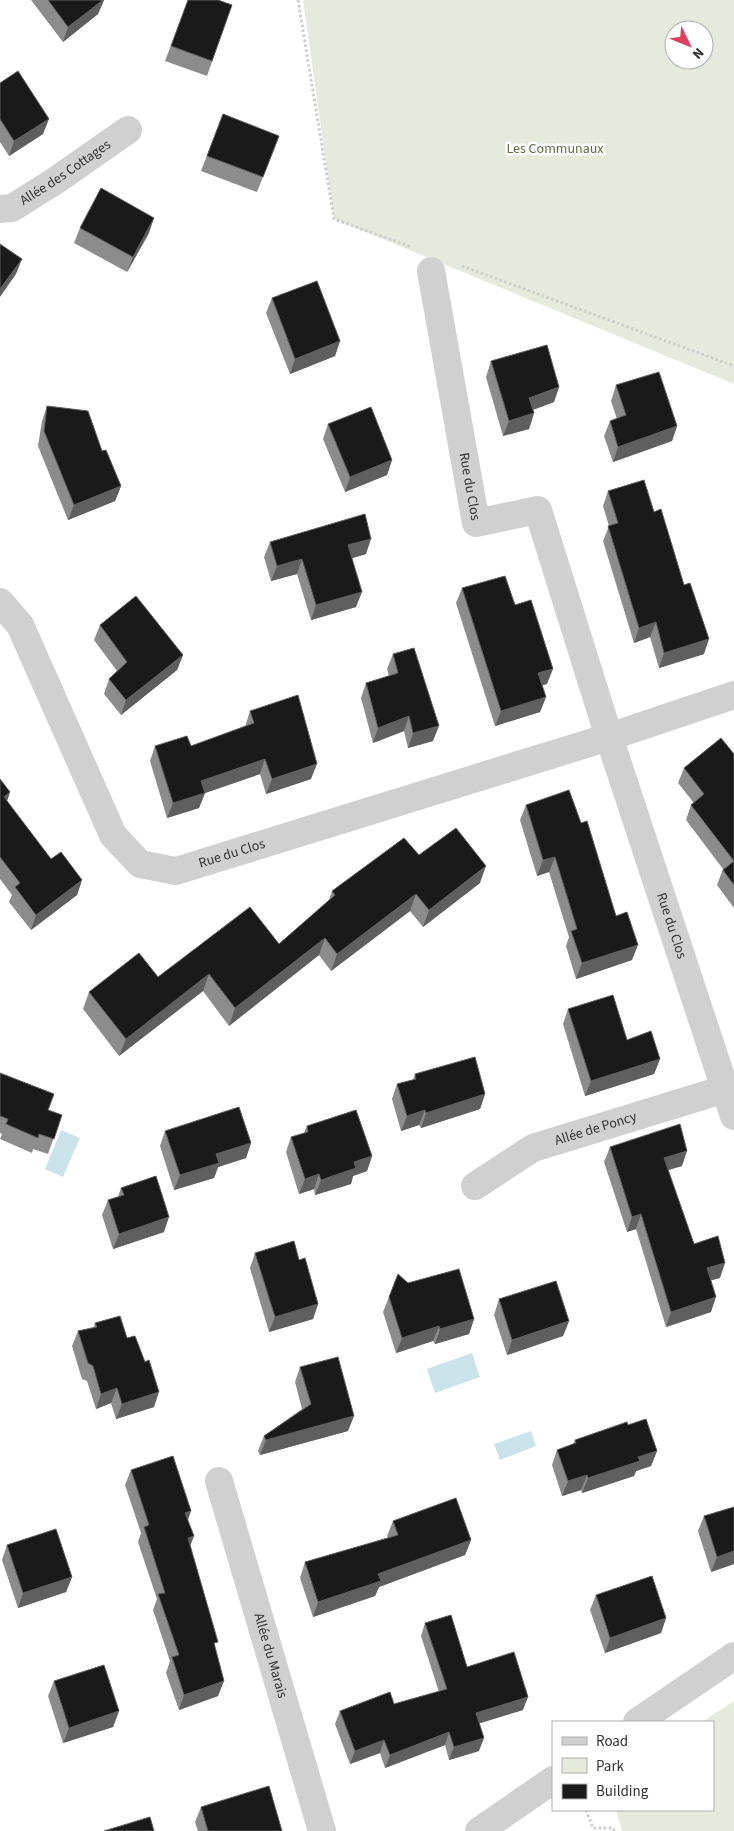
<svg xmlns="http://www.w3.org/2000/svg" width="734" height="1831" font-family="'Source Sans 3',sans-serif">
<rect width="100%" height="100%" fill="#fff"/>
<path fill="#e5eadc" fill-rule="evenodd" d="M303,0h431v384l-400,-165zM674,30h30v30h-30z
M734,1701v130h-112l-6,-21h97v-88h-11z"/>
<path fill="#cae2e9" d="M61,1130l19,8 -17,39 -18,-8z
M472,1353l8,24 -45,16 -8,-24z
M531,1431l5,15 -36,14 -6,-16z"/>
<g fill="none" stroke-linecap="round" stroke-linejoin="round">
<path stroke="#cdcdcd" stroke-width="3" stroke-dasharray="2.5 2.5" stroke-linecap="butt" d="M298,0l36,219 78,28
M462,266l272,100
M586,1810l7,18h20l1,3"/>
<g stroke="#d0d0d0" stroke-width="28">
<path id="s1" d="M0,209l12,-1 43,-27 73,-51"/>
<path id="s2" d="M431,271l45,252 62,-13 71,227 125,379"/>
<path id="s3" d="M0,602l20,23 93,210 27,29 36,7 433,-134 125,-42"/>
<path id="s4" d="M475,1186l58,-38 192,-59"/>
<path id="s5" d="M219,1481l103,350"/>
</g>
<path stroke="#d0d0d0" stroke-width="28" d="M637,1722l97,-66
M479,1831l74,-51"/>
</g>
<path fill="#8c8c8c" d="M31,0h73l-6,14 -35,28z
M188,0l44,5 -25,71 -42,-15z
M0,83l43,51 -34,22 -9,-14z
M223,114l56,22 -22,56 -56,-21z
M80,228l69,5 -22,39 -53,-29z
M272,298l68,43 -5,15 -45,18 -24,-61z
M491,361l68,26 -5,15 -21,8 1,3 -5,16 -26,7 -17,-59z
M616,385l61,41 -5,15 -59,21 -9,-26 6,-15 7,-2 -6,-18z
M47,406l55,45 19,35 -6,15 -47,19 -30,-74 4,-25z
M328,424l64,36 -5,15 -42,17 -22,-53z
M608,491l46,21 50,142 -45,14 -9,-31 -16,6 -31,-102 6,-15 -6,-20z
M270,542l96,12 -14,4 4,49 -45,13 -14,-46 -26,7 -7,-24z
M462,588l53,17 32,79 -5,1 4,12 -6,15 -45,14 -39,-123z
M100,625l83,30 -6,15 -56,45 -17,-21 5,-15 8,-8 -23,-31z
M393,654l40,87 -25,7 -4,-17 -31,12 -12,-45 5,-15 23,-7 -2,-7z
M250,711l61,68 -45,15 -6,-20 -55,19 -6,15 -32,10 -17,-57 5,-15h36l54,-19z
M734,754v154l-17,-23 6,-16 -37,-49 5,-15 3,-2 -16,-20 6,-15z
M0,779l10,13 -3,9 44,58 31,21 -5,15 -46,35 -22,-28 3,-7 -12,-16z
M526,805l90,111 16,44 -56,19 -10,-33 3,-9 -20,-65 -12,4 -17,-56z
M419,855l61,28 -57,44 -13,-16 -79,60 -12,-16 -90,71 -26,-35 -84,65 -36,-47 6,-17 69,-15 121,-33 50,-44 3,-9z
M568,1009l59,31 33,19 -6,15 -69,22 -22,-72z
M0,1073l48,37 14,5 -14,39 -15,-5 -1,4 -32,-14 2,-5 -2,-1z
M415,1074l70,20 -5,15 -59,19 -2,-3 -18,6 -9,-32 5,-15 16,-4z
M307,1126l65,30 -5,15 -14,5 -2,8 -36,11 -1,-6 -15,5 -13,-42 5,-15 13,-4z
M165,1131l86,12 -5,15 -28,9 -4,11 -40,12 -14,-44z
M610,1147l72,19 -14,4 26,74 26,34 -9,2v32l-45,15 -30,-98 -9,3 -23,-70z
M121,1188l43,44 -51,17 -11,-34 6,-15 10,-3z
M255,1253l44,7 19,44 -5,15 -44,13 -19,-64z
M408,1283l66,36 -5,15 -34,10 -2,-3 -37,12 -13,-41 6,-15z
M499,1299l70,22 -6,15 -56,19 -13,-40z
M95,1323l32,15 27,69 -38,12 -5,-16 -15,6 -9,-28 -5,-2 -10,-33 6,-15 16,-4z
M300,1367l48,64 -88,24 -2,-4 6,-15 38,-27 -7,-27z
M575,1440l82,11 -6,15 -15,5 -2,5 -52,17 -1,-3 -19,6 -10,-31 5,-15 16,-6z
M131,1470l57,50 6,16 -4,9 25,103 3,48 -39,14 -13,-37 4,-12 -17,-51 4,-11 -19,-57 3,-9 -16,-48z
M734,1507v57l-23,8 -13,-41 6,-15z
M393,1521l78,19 -6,15 -86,32 -4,9 -62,21 -13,-39 5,-16 83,-24 -1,-2z
M7,1545l65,32 -6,15 -48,16 -16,-48z
M596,1595l70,23 -5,15 -56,20 -15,-43z
M425,1623l42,44 56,43 -44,13v28l-30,9 -4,-15 -60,23 -5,-15 -30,11 -15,-40 5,-13 54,-7 45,-12 -18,-56z
M54,1681l65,30 -6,16 -50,16 -15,-47z
M201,1807l81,24h-84l-3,-9z"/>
<path fill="#5f5f5f" d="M103,0h1l-6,14 -35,28 5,-15z
M49,119l-6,15 -34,22 5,-15z
M154,218l-5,15 -22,39 6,-15z
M22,259l-6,15 -16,23v-8z
M340,341l-5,15 -45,18 5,-15z
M559,387l-5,15 -30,11 5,-15z
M534,413l-5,16 -26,7 6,-15z
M677,426l-5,15 -59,21 5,-15z
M392,460l-5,15 -42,17 5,-15z
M121,486l-6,15 -47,19 6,-15z
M371,539l-5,15 -23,7 5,-16z
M302,559l-5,15 -26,7 6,-15z
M362,592l-6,15 -45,13 5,-15z
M656,622l-6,15 -16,6 5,-15z
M709,639l-5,15 -45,14 5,-15z
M183,655l-6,15 -56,45 5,-15z
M553,669l-6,15 -14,4 5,-15z
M546,697l-6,15 -45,14 6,-15z
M409,716l-5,15 -31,12 5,-15z
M439,726l-6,15 -25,7 5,-15z
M265,759l-5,15 -55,19 -6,15 -32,10 6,-15 28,-22z
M317,764l-6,15 -45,15 6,-15z
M10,792l-5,15 -1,-10z
M555,857l-6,15 -12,4 6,-16z
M486,866l-6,17 -57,44 6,-17z
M82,880l-5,15 -46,35 5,-15z
M416,894l-6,17 -79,60 6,-17z
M325,938l-6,17 -90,71 6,-18z
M638,945l-6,15 -56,19 6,-16z
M209,974l-6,17 -84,65 7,-17z
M660,1059l-6,15 -69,22 6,-15z
M485,1094l-5,15 -59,19 5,-15z
M425,1110l-6,15 -18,6 6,-15z
M251,1143l-5,15 -28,9 -4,11 -40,12 6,-15 36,-21z
M687,1151l-5,15 -24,7 6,-15z
M372,1156l-5,15 -14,5 -2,8 -36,11 6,-15 33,-18z
M319,1174l-5,15 -15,5 6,-15z
M641,1214l-5,15 -9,3 5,-15z
M169,1217l-5,15 -51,17 6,-15z
M725,1263l-5,15 -19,5 6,-15z
M716,1297l-5,15 -45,15 5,-15z
M318,1304l-5,15 -44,13 6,-15z
M474,1319l-5,15 -34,10 5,-15z
M569,1321l-6,15 -56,19 5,-15z
M439,1326l-6,15 -37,12 6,-15z
M117,1388l-6,15 -15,6 5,-15z
M159,1392l-5,15 -38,12 6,-15z
M354,1416l-6,15 -88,24 6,-15z
M657,1451l-6,15 -15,5 -2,5 -52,17 6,-15 50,-21z
M587,1475l-6,15 -19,6 6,-15z
M191,1511l-5,15 -1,-13z
M194,1536l-6,15v-13z
M471,1540l-6,15 -86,32 -4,9 -62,21 5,-15 60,-28z
M734,1551v13l-23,8 6,-15z
M72,1577l-6,15 -48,16 5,-15z
M666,1618l-5,15 -56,20 5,-15z
M224,1681l-6,15 -39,14 5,-15z
M528,1697l-5,13 -52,16 5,-13z
M119,1711l-6,16 -50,16 6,-15z
M449,1732l-4,13 -60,23 5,-13z
M484,1738l-5,13 -30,9 5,-13z
M384,1740l-4,13 -30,11 5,-13z"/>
<path fill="#1a1a1a" stroke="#5f5f5f" d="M48,0h55l-35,27z
M188,0h30l14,5 -20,56 -41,-15z
M18,71l31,48 -35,22 -14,-22v-36z
M223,114l56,22 -16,41 -56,-21z
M101,188l53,30 -21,39 -53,-29z
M0,244l22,15 -22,30z
M317,281l23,60 -45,18 -23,-61z
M547,345l12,42 -30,11 5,15 -25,8 -18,-60z
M659,372l18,54 -59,21 -8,-26 16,-6 -10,-30z
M47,406l41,5 14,40 4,-1 15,36 -47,19 -30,-74z
M371,407l21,53 -42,17 -22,-53z
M644,480l10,32 7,-3 23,76 6,-2 19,56 -45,14 -8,-31 -17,6 -31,-102 10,-3 -10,-32z
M365,514l6,25 -23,6 14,47 -46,13 -14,-46 -25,7 -7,-24z
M505,576l10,29 16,-5 22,69 -15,4 8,24 -45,14 -39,-123z
M136,596l47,59 -57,45 -17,-21 18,-17 -27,-37z
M414,648l25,78 -26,7 -4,-17 -31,12 -12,-45 32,-10 -5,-19z
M298,695l19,69 -45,15 -7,-20 -64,22 4,12 -32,10 -18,-57 32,-10 4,10 63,-23 -4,-12z
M721,738l13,16v131l-11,-15 11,-9 -43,-56 13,-11 -20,-26z
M0,779l10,13 -6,5 47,62 10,-7 21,28 -46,35 -21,-28 5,-4 -20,-26z
M569,790l12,33 6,-2 29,95 11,-4 11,33 -56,18 -11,-32 6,-2 -22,-72 -12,3 -17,-55z
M456,828l30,38 -57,44 -13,-16 -79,60 -12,-16 -90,70 -26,-34 -83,65 -37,-47 50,-39 19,24 92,-70 29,37 56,-49 -3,-4 72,-53 15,17z
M613,995l14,45 24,-9 9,28 -69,22 -23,-72z
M475,1057l10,37 -59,19 -1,-3 -18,6 -10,-32 19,-5 -1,-5z
M0,1073l54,21 -6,16 14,5 -8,24 -15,-5 -1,4 -32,-14 2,-5 -8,-3z
M239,1107l12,36 -35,11 3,9 -39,12 -15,-44z
M356,1110l16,46 -18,6 2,6 -35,12 -2,-6 -14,5 -14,-42 17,-5 -1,-6z
M680,1124l7,27 -23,7 30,86 24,-8 7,27 -18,5 9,29 -45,15 -30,-98 -9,3 -22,-70z
M156,1176l13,41 -50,17 -11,-34 16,-5 -3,-7z
M294,1241l5,19 6,-2 13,46 -43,13 -20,-64z
M459,1269l15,50 -34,10 -1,-3 -37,12 -13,-41 9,-23 10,9z
M556,1281l13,40 -57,19 -13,-41z
M120,1316l7,22 8,-2 10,26 4,-2 10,32 -37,12 -5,-16 -16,6 -8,-28 -5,-3 -10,-32 19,-4 -2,-4z
M338,1357l16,59 -88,24 -2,-4 47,-32 -11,-37z
M646,1419l11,32 -19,6 2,4 -52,17 -1,-3 -19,6 -11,-31 19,-7 -1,-3 52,-18 1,3z
M173,1456l18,55 -6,2 9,23 -6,2 30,104 -4,1 10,38 -40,14 -12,-38 7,-2 -21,-61 7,-1 -21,-66 5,-2 -18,-55z
M456,1498l15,42 -93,34 3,7 -63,21 -13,-40 93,-27 -5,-14z
M734,1507v44l-17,6 -13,-41z
M56,1529l16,48 -49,16 -16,-48z
M652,1576l14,42 -56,20 -14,-43z
M451,1615l16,52 47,-15 14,45 -52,16 8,25 -30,9 -5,-15 -59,23 -6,-15 -29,11 -15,-40 50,-19 4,12 53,-15 -22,-66z
M104,1665l15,46 -50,17 -15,-47z
M269,1786l13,45h-74l-7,-24z
M150,1817l4,14h-50z"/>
<g text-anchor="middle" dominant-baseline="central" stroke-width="5" stroke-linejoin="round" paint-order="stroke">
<g font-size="14" fill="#5c6f40" stroke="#fff">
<text x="555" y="149">Les Communaux</text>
</g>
<g font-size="14" fill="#333" stroke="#fff">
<text stroke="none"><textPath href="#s1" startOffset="76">Allée des Cottages</textPath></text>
<text stroke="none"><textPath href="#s2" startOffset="219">Rue du Clos</textPath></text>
<text stroke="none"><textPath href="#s3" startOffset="395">Rue du Clos</textPath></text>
<text stroke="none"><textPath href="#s2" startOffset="756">Rue du Clos</textPath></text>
<text stroke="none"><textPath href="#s4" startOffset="135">Allée de Poncy</textPath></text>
<text stroke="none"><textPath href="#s5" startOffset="182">Allée du Marais</textPath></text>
</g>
</g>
<rect x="552" y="1721" width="162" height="90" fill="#ffffff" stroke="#adadad"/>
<rect x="562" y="1737" width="25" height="8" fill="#d0d0d0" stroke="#adadad"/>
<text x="596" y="1746" font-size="15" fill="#333333">Road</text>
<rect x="562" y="1758" width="25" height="15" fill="#e5eadc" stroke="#adadad"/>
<text x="596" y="1771" font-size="15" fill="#333333">Park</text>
<rect x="562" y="1784" width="25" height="15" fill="#1a1a1a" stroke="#adadad"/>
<text x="596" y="1796" font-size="15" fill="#333333">Building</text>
<g transform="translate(689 45) rotate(133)"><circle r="24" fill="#ffffff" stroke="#adadad"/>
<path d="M0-4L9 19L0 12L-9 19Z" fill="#e13e5f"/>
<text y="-8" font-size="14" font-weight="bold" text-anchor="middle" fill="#333333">N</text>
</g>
</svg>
